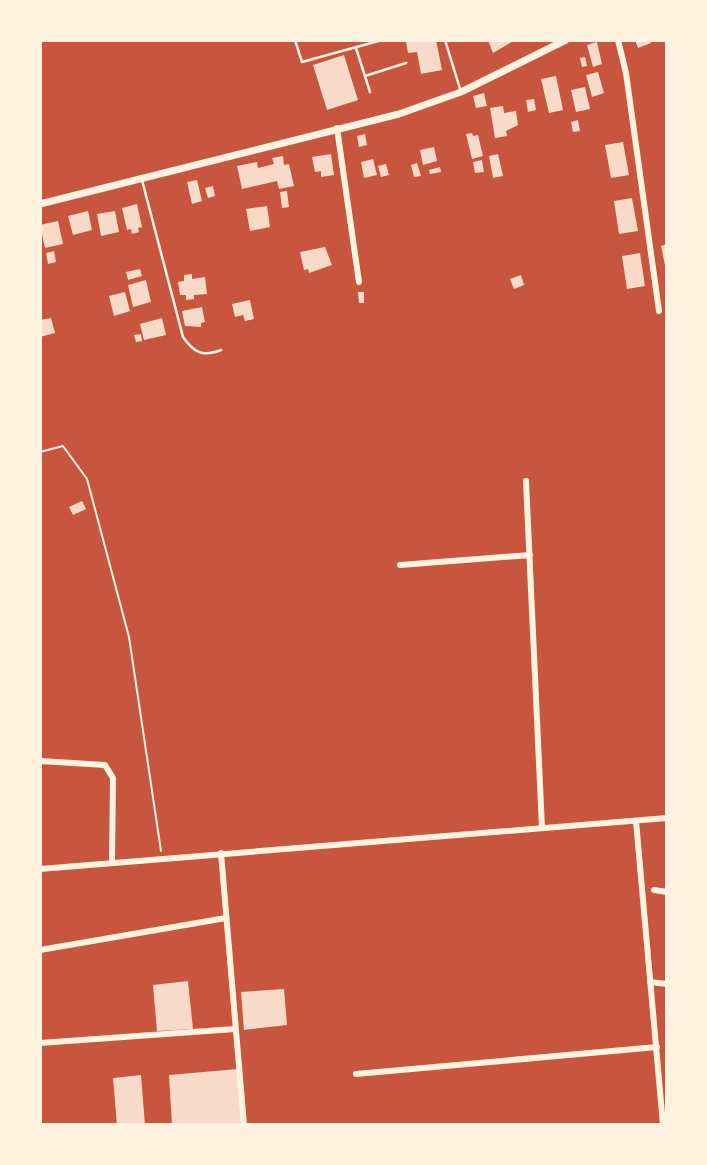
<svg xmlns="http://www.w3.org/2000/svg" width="707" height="1165" font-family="Rubik,sans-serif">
<rect width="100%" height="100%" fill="#c8553d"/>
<path fill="#f7dbc8" d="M410,40h26l6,30 -21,4 -4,-22 -9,1 -2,-11z
M488,40h27l-22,13z
M635,40h15l1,3 -13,5z
M597,42l5,22 -9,3 -6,-22z
M344,55l14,45 -31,10 -14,-45z
M585,57l2,9 -5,1 -2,-9z
M598,72l6,21 -12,4 -6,-22z
M556,76l7,34 -14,3 -8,-34z
M585,87l5,22 -14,3 -5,-22z
M484,93l3,13 -11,2 -3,-12z
M534,99l2,11 -8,2 -2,-12z
M503,106l1,7 12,-2 2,14 -12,6 1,5 -12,2 -5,-30z
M578,120l2,11 -7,1 -2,-10z
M472,133l1,3 5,-1 5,21 -11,3 -6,-25z
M365,134l2,11 -8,2 -2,-11z
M623,142l6,33 -18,3 -6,-33z
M434,147l3,14 -14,4 -3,-15z
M331,154l3,21 -13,2v-6l-6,1 -3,-15z
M498,154l5,22 -10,2 -4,-22z
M283,156l1,9 5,-1 5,22 -15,3 -2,-8 -35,8 -5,-23 20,-4 1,6 16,-4 -2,-6z
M373,159l4,16 -13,3 -3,-16z
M482,160l2,12 -9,1 -2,-11z
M417,163l4,13 -7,1 -3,-12z
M386,164l3,11 -8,2 -3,-11z
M440,167l1,5 -11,2 -1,-4z
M197,180l5,21 -10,3 -5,-22z
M213,186l2,10 -7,2 -3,-10z
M287,191l2,16 -7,1 -2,-16z
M632,198l6,33 -19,3 -5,-33z
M137,204l5,23 -4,1 1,4 -7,2 -1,-5 -4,1 -5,-22z
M267,206l3,21 -20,4 -4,-22z
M88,211l4,19 -19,5 -5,-19z
M115,211l4,21 -18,4 -4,-22z
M58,221l5,23 -18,4 -5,-23z
M667,244v26h-1l-5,-24z
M325,247l7,18 -23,8 -1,-4 -4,1 -4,-18z
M54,251l2,11 -8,2 -2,-11z
M640,253l5,33 -18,3 -5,-33z
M140,269l2,7 -14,4 -2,-8z
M192,274v5l13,-2 2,17 -13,1v4l-8,1v-5h-6l-2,-13 6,-1v-6z
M521,275l3,10 -10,4 -4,-10z
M146,280l5,22 -18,5 -5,-22z
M125,292l5,19 -16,5 -5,-20z
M358,292h6v11h-5z
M250,300l4,19 -9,2 -2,-6 -8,2 -3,-13z
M202,307l3,15 -4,1v4l-16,-1 -3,-15z
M51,318l4,15 -15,4v-17z
M162,318l4,17 -22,5 -4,-16z
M141,334l1,7 -6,1 -2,-7z
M82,501l4,8 -13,6 -4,-8z
M188,981l5,48 -36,2 -4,-46z
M284,989l3,36 -43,5 -3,-38z
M238,1069l4,56h-70l-3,-50z
M141,1075l4,50h-28l-4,-47z"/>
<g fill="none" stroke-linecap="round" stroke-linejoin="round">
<path stroke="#fff3e0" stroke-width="2" d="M40,452l23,-6 24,33 42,158 32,214"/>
<path stroke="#fff3e0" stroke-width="2.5" d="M295,40l7,22 80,-22
M445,40l16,52
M356,48l14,44
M365,76l41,-13
M142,180l41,157c11,16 20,20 38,13"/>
<path stroke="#fff3e0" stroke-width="6" d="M618,40l8,33 33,238
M337,128l22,154
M526,481l16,347
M400,565l130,-10
M40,761l65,4 8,13 -1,85
M636,821l27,304
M221,853l23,272
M40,869l627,-51
M654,890l13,2
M40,950l186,-32
M650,982l17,2
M40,1043l195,-14
M356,1074l301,-27"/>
<path stroke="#fff3e0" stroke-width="7" d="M40,204l359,-90 62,-22 105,-52"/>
</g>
<rect width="707" height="1165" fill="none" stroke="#fff3e0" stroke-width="84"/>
</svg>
